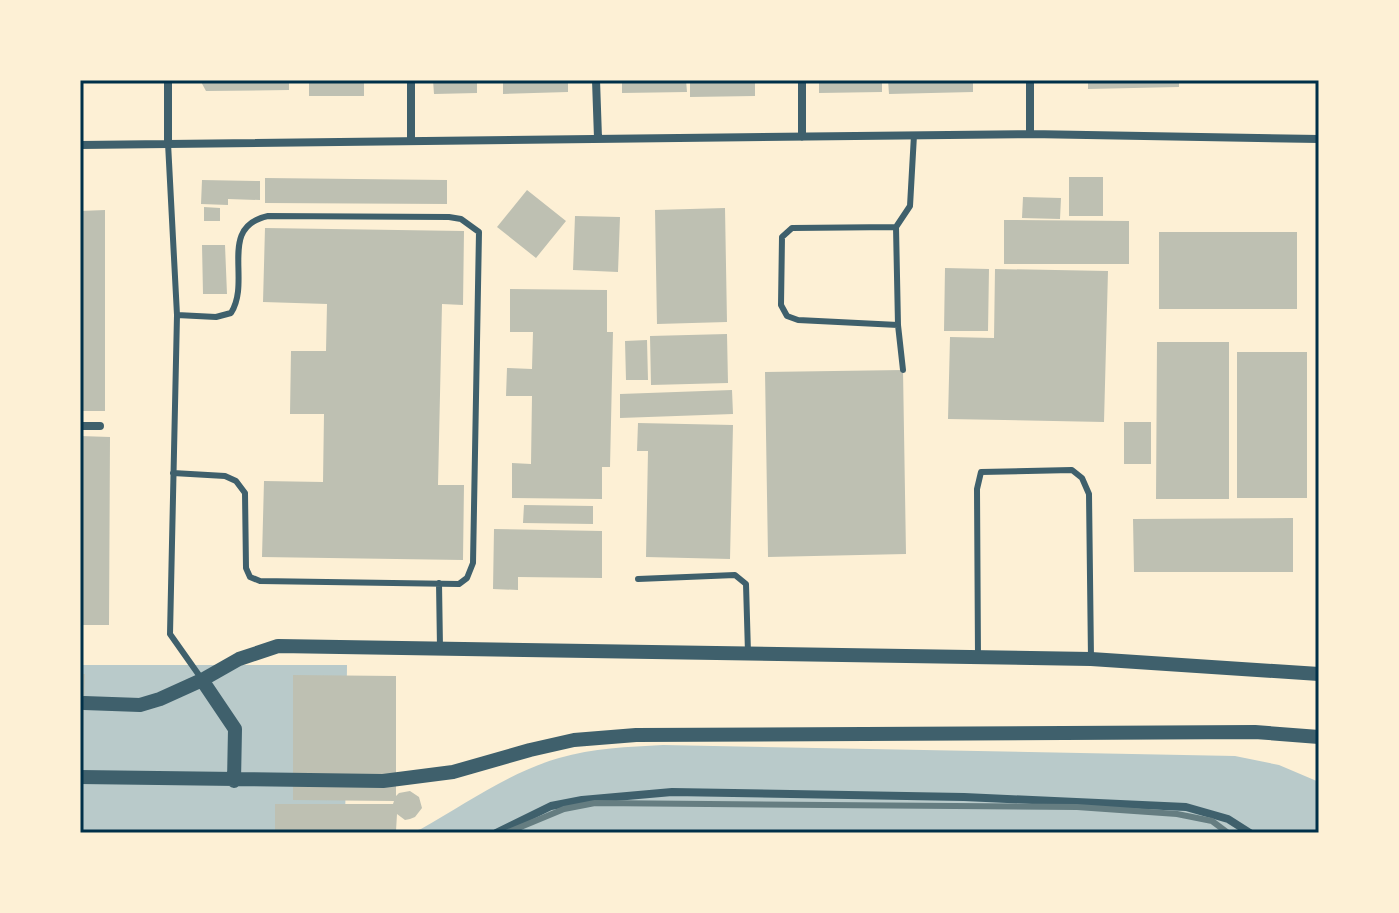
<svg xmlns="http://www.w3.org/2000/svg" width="1399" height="913" font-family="'Libre Baskerville',serif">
<rect width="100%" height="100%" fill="#fdf0d5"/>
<path fill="#b9caca" d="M80,665h267l-2,168h-265z
M663,745l572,11 44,9 40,17v51h-910l12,-4c44,-25 89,-57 138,-71 34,-10 69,-11 104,-13z"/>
<path fill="#bec0b2" d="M200,80h89v10l-83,1z
M309,80h55v16h-55z
M433,80h44v13l-43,1z
M503,80h65v12l-65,2z
M622,80h64l1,12 -65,1z
M690,80h65v16l-65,1z
M819,80h63v12l-63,1z
M888,80h85v12l-84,2z
M1088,80h91v7l-91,2z
M1069,177h34v39h-34z
M265,178l182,2v24l-182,-1z
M202,180l58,1v19l-32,-1v6l-27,-1z
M527,190l39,31 -30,37 -39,-31z
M1023,197l38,1 -1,21 -38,-1z
M204,207l16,1v13h-16z
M725,208l2,114 -70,2 -2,-114z
M105,210v201h-25v-200z
M575,216l45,1 -2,55 -45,-2z
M1004,220l125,1v43h-125z
M265,228l199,3 -1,74 -21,-1 -4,181h26l-1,75 -201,-3 2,-76 59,1 1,-68h-34l1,-63h35l1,-47 -64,-2z
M1159,232h138v77h-138z
M202,245h23l2,49h-24z
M945,268l44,1 -1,62h-44z
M995,269l113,2 -4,151 -156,-3 2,-82 44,1z
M510,289l97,1v42h6l-3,135h-8v32l-90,-1v-35l19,1 1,-68h-26l1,-28 25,1 1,-37h-23z
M727,334l1,49 -77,2 -1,-49z
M647,340l1,40h-22l-1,-39z
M1157,342h72v157h-73z
M1237,352h70v146h-70z
M903,370l3,184 -138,3 -3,-185z
M732,390l1,24 -113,4v-24z
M1124,422h27v42h-27z
M638,423l95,2 -3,134 -84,-2 2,-106h-11z
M80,436l30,1 -1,188h-29z
M524,505l69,1v18l-70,-1z
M1293,518v54h-159l-1,-53z
M494,529l108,2v47l-84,-1v13l-25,-1z
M80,674h5l-2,64h-3z
M293,675l103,1v120l3,-3 11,-2 9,6 3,11 -7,9 -5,2 -5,1 -8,-6 -1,17 -121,-1v-26h118l1,-3 -101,-1z"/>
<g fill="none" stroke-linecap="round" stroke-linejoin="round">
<path stroke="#3f606c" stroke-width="6" d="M168,143l9,172 -7,319 31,44
M896,227l-104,1 -10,9 -1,68 6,11 11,4 100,5
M903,370l-5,-45 -2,-98 14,-21 4,-71
M173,473l52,3 11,5 9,12 1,75 4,9 10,4 199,3 8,-6 6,-15 6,-331 -18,-13 -12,-2 -181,-1c-51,11 -16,64 -37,97l-15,4 -39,-2
M638,579l97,-4 11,9 2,69
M439,583l1,65
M978,657l-1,-168 4,-17 91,-2 10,8 7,16 2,165"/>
<path stroke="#3f606c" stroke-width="8" d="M168,80v63
M596,80l2,58
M1030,80v54
M802,137v-57
M411,140v-60
M80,145l950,-11 289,5
M80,426h20
M496,833l55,-27 31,-6 90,-8 292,5 222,10 42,12 22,14"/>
<path stroke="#3f606c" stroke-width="14" d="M202,680l33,49 -1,52
M84,703l56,2 20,-6 42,-19 37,-21 39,-13 813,13 228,15
M80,777l303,4 70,-9 77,-22 44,-10 62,-5 619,-3 64,5"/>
<path stroke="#657d81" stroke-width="6" d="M506,833l58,-24 31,-6 482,4 100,7 35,7 16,12"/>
</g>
<rect width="1399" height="913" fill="none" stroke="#fdf0d5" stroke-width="164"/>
<rect x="82" y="82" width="1235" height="749" fill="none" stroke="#003049" stroke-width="3"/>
</svg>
